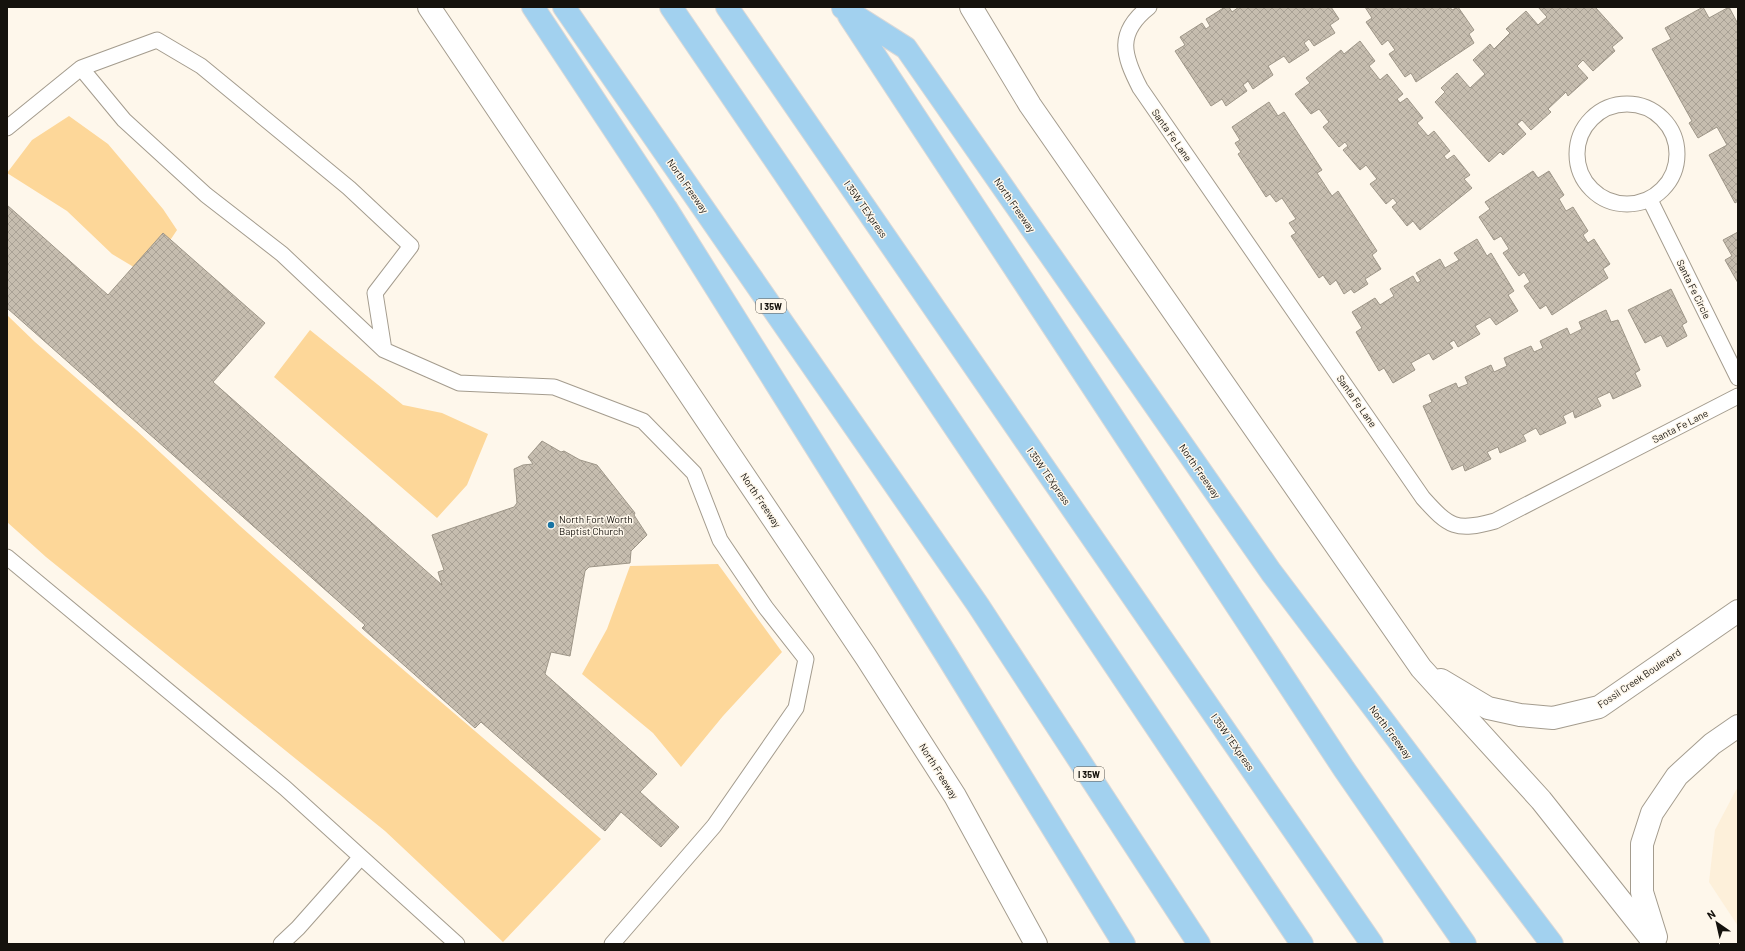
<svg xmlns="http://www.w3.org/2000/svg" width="1745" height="951" font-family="Barlow,sans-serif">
<defs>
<pattern id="building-cross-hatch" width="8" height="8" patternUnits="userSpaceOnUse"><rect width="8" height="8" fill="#c6bdaf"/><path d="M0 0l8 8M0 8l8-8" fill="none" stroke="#a9a195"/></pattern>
</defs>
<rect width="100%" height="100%" fill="#fef7eb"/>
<path fill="#fdf0da" d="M1738,788v138l-29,-44 6,-52 21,-40z"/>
<path fill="#fdd799" d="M69,116l39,28 55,65 14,21 -30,45 -35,-21 -45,-43 -60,-38 25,-33z
M7,315l28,27 102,89 103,95 125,111 236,202 -98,103 -118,-111 -339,-274 -39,-35z
M310,330l93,75 39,8 46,21 -21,51 -30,33 -163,-141z
M718,564l64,88 -59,64 -42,51 -28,-34 -71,-59 25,-45 23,-63z"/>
<path fill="url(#building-cross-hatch)" stroke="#9e9688" d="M1225,7h4l3,5 7,-5h92l8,12 -9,6 5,8 -21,13 -5,-7 -5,4 5,7 -20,13 -5,-7 -16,10 5,9 -20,14 -5,-8 -5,4 4,6 -21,15 -4,-7 -11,7 -36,-55 10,-6 -5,-8 22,-14 4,6 4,-3 -4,-7z
M1365,7h85l2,3 6,-3 16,23 -5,4 5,9 -58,39 -5,-9 -6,4 -16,-23 6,-4 -7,-10 -6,5 -16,-23 6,-4z
M1538,7h57l28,31 -11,9 3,4 -22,20 -10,-11 -6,6 11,12 -20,18 -2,-4 -18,17 3,3 -20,18 -9,-10 -5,4 9,10 -23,21 -3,-3 -11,10 -54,-60 10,-10 -4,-4 16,-15 13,15 15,-14 -12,-14 17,-16 4,5 16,-16 -4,-4 20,-18 12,14 9,-8z
M1703,7l6,11 20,-11 9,17v177l-3,2 -26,-48 18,-10 -10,-18 -19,11 -9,-15 3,-2 -40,-72 19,-10 -6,-11z
M1360,41l15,20 -6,5 11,14 7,-6 16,20 -6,5 3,4 7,-5 16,20 -6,5 11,13 6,-5 16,20 -6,5 3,4 7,-5 16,20 -6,4 8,9 -52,42 -7,-9 -6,5 -15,-19 5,-4 -4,-5 -7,6 -16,-20 7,-5 -11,-14 -6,5 -17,-20 5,-4 -3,-4 -6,5 -16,-20 6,-5 -10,-13 -8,5 -16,-20 15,-11 -4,-5 35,-28 3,4z
M1269,102l9,14 6,-4 38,58 -5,3 15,23 6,-5 39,60 -5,4 9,14 -16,10 3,5 -14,9 -3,-4 -7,5 -8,-14 -6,5 -7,-10 -4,3 -28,-42 5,-3 -7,-10 7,-4 -14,-21 -6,4 -6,-8 -4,3 -28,-43 3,-2 -6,-9 5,-3 -8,-13z
M1533,171l5,7 11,-7 15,24 -5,4 7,12 7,-4 15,24 -5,4 5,8 6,-4 16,25 -7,5 5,9 -56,37 -6,-10 -6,4 -16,-23 6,-4 -6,-10 -5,4 -16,-23 6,-4 -8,-13 -7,4 -15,-23 11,-8 -5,-7z
M7,205l101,90 55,-62 102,90 -52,59 229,203 -4,-13 6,-2 -12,-35 82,-28 3,-4 -3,-34 9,-4 10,-1 -5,-7 14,-16 19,11 3,-1 16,9 17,5 38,48 -1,2 13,20 -16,16 -1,12 -41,4 -4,4 -15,85 -19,-4 -6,22 112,100 -17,18 39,35 -18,20 -40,-35 -16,19 -124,-109 -6,6 -113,-100 3,-3 -358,-317z
M1738,232v51l-13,-23 7,-4 -9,-16z
M1477,239l10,17 4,-3 23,38 -6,4 10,16 -22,14 -6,-8 -15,9 5,8 -22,13 -4,-7 -5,3 4,5 -20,12 -4,-7 -18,10 4,7 -22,13 -9,-15 -5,3 -23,-39 6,-4 -10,-16 23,-14 5,7 14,-9 -4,-7 23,-13 4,7 4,-2 -5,-8 24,-14 5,9 14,-8 -5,-7z
M1671,289l16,33 -5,3 5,11 -20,11 -6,-12 -16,8 -17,-33z
M1606,310l5,12 7,-2 22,50 -5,3 6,13 -28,13 -3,-7 -13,6 4,8 -26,12 -2,-7 -10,5 3,7 -26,12 -4,-7 -13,7 3,6 -26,12 -2,-6 -11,5 4,7 -26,12 -2,-6 -11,5 -29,-64 9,-4 -3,-7 27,-12 2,5 10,-4 -3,-7 26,-12 3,7 13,-6 -3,-8 27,-12 3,6 9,-4 -3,-7 27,-13 3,7 12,-6 -3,-7z"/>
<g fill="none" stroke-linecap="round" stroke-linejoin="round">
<g stroke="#a49c8e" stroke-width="17">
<path id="lane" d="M1149,7c-33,26 -26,48 -9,81l283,410c26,29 33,34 72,23l243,-125
M81,68l76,-28 44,26 148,122 62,58 -36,47 9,57
M1577 154a50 50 0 1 1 100 0a50 50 0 1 1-100 0Z
M7,128l74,-60 43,52 82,75 76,59 102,96 75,33 95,4 89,34 51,52 26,67 46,68 40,51 -10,49 -82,118 -102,118
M1650,200l88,178
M7,557l278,231 76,69
M281,944l17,-16 63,-71 96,87"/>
</g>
<g stroke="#a49c8e" stroke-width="24">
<path id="secondary" d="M429,7l437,650 89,139 81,148
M971,7l59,98 391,563 120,132 114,144
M1441,680l47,28 32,7 33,3 46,-11 139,-96
M1656,937l-14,-45v-48l10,-31 25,-37 35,-32 26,-18"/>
</g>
<g stroke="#dad9d8" stroke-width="24">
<path id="highway" d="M533,7l133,201 281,448 177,288
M564,7l414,598 221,339
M671,7l115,169 516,768
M727,7l645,937
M843,8l63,40 365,524 281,372
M849,16l495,753 121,175"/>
</g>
<use href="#lane" stroke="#fff" stroke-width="15"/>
<use href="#secondary" stroke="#fff" stroke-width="22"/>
<use href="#highway" stroke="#a2d1ef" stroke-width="22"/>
</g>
<circle fill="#1974a3" stroke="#fef7eb" stroke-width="1.5" cx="551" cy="525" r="4"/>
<g text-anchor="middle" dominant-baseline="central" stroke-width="3" stroke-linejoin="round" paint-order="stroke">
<g fill="#fef7eb" stroke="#5b5750" stroke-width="1">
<rect x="756" y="299" width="30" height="14" rx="3"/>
<rect x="1074" y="767" width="30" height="14" rx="3"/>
</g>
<g font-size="9" font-weight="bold" fill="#15120d">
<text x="771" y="306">I 35W</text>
<text x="1089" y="774">I 35W</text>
</g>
<g font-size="10" fill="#15120d" stroke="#fef7eb">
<text transform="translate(1172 135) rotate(55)">Santa Fe Lane</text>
<text transform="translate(688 186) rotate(55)">North Freeway</text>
<text transform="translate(1015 205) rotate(55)">North Freeway</text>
<text transform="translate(866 209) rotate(55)">I 35W TEXpress</text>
<text transform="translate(1694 289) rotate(64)">Santa Fe Circle</text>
<text transform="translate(1357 401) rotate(55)">Santa Fe Lane</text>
<text transform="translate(1680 426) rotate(-27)">Santa Fe Lane</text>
<text transform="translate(1200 471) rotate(55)">North Freeway</text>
<text transform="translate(1049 476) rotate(55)">I 35W TEXpress</text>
<text transform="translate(761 500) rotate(56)">North Freeway</text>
<text transform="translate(1639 678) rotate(-34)">Fossil Creek Boulevard</text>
<text transform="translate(1391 732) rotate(53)">North Freeway</text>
<text transform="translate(1233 742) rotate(55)">I 35W TEXpress</text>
<text transform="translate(939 771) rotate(58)">North Freeway</text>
</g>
<g font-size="10" fill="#15120d" stroke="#fef7eb" text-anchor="start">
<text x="559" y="519">North Fort Worth<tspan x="559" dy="12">Baptist Church</tspan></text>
</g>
</g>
<rect width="1745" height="951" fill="none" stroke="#15120d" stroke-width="16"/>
<g transform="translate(1717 923) rotate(326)" stroke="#fef7eb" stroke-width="3" paint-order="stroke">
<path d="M0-3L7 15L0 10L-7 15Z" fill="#15120d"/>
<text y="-6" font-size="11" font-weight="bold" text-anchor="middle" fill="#15120d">N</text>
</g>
</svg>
